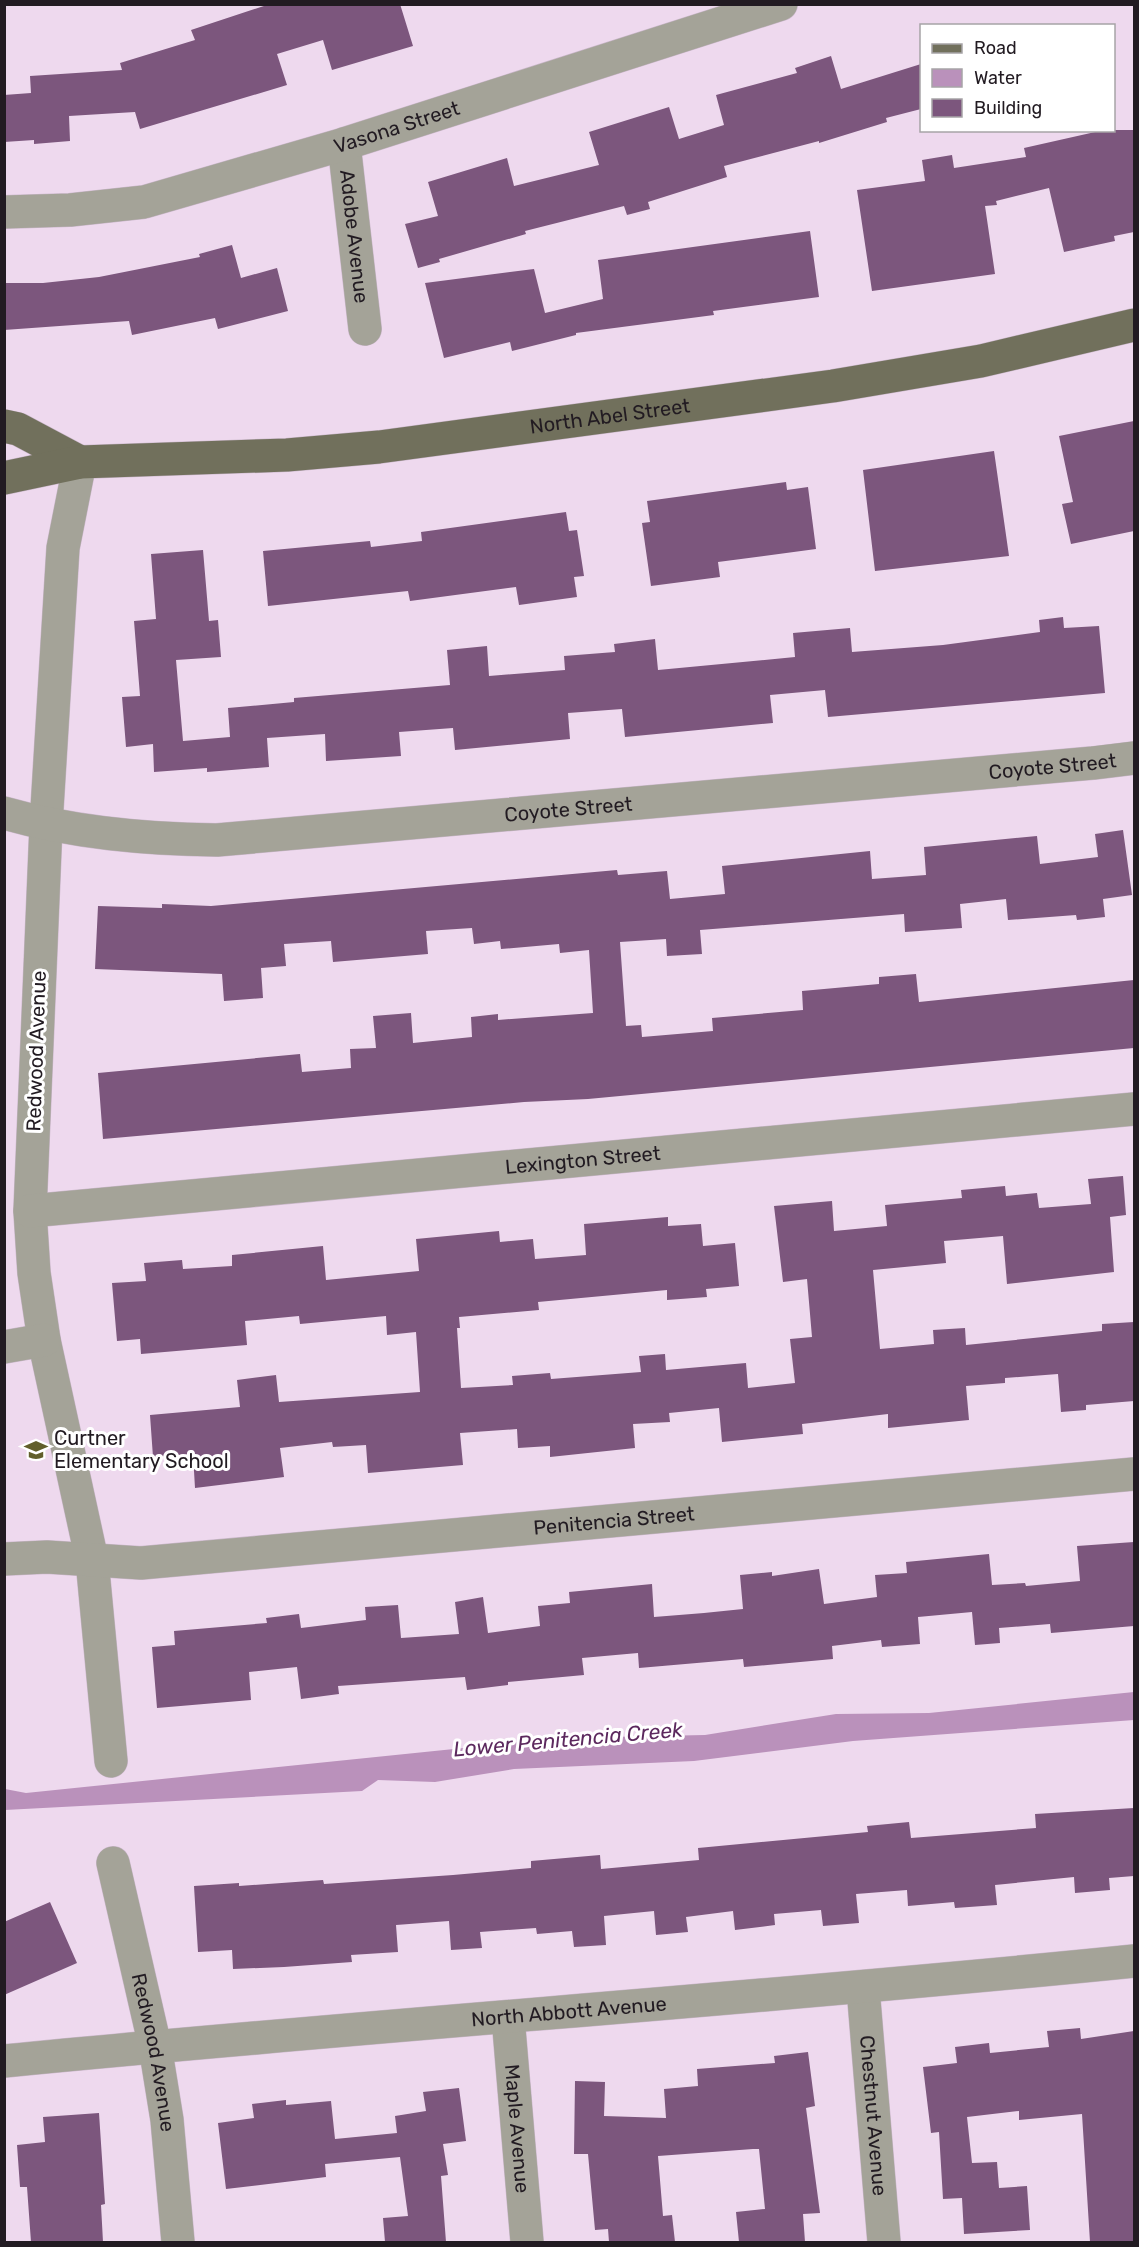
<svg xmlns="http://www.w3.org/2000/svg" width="1139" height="2247" font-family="Rubik,sans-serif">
<rect width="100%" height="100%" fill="#eed9ee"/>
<path fill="#ba91bb" d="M1134,1692v28l-281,21 -159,20 -180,8 -79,13 -57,-2 -16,11 -357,19v-21l21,4 534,-55 145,-3 131,-21 93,-1z"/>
<path fill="#7c567d" d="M270,4h130l13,42 -81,24 -9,-30 -46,14 10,31 -147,44 -5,-17 -66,4 1,25 -36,3v-4l-30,2v-47l27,-2 -1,-17 92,-6 -2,-7 75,-23 -4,-10z
M831,56l10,33 80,-25v45l-35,9 1,4 -68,21v-2l-95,25 3,11 -79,25 2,7 -23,6 -3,-9 -99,25 1,3 -87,25 1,3 -22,6 -13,-44 33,-8 -10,-34 79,-24 7,28 85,-21 -10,-33 80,-25 10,32 45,-14 -8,-30 81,-22 -2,-5z
M1104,130h30v102l-20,4 1,5 -51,11 -15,-64 -53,13 1,4 -12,1 10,68 -123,17 -15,-101 68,-9 -3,-21 30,-5 2,13 72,-11 -2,-9z
M810,231l9,66 -106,14 1,4 -138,18v2l-64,16 -2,-9 -66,16 -19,-75 109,-14 11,44 58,-14 -5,-39z
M232,245l9,33 36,-10 11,43 -70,18 -3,-11 -83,17 -3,-14 -125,9v-47h39l56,-6 101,-20 -1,-3z
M1134,421v110l-63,13 -9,-40 11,-2 -14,-66z
M994,451l15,105 -134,15 -12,-101z
M786,482l1,8 21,-3 8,62 -98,13 2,15 -69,9 -9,-63 8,-1 -3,-21z
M566,512l3,19 8,-1 7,46 -10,1 3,20 -58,8 -3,-18 -106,14 -2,-10 -140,15 -5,-55 107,-10 1,6 51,-6 -1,-9z
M203,550l6,71 9,-1 3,37 -45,3 7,81 47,-4 -2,-29 66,-6v-4l156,-13 -3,-35 40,-4 2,30 76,-6 -1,-14 51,-4 -1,-8 41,-5 3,31 137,-13 -2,-24 57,-5 2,24 91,-7 97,-13 -1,-12 24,-3 1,11 35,-2 6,67 -277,24 -3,-27 -55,5 3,28 -148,14 -3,-28 -54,4 2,26 -115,11 -2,-22 -54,4 2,24 -75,5 -1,-27 -58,4 2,29 -62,5v-4l-53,4 -1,-28 -27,3 -4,-50 18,-1 -6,-75 22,-2 -5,-65z
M1123,830l9,65 -29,4 2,18 -28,3 -1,-5 -68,5 -2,-21 -46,5 2,24 -57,4 -1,-18 -204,16 2,24 -35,2 -1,-17 -46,3 6,84 15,-1 1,12 71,-6 -1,-13 91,-8 -1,-19 77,-7v-7l37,-3 3,28 215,-22v68l-546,51 -64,3 -421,37 -5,-66 202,-19 2,18 49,-4 -1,-19 26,-1 -3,-32 38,-3 2,30 59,-6 -1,-20 27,-3v6l95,-7 -4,-63 -29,3 -1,-9 -58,5 -1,-8 -26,3 -2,-16 -46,3 2,23 -95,8 -2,-21 -47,3 2,22 -25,2 2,30 -39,3 -2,-27 -127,-5 3,-63 64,2v-4l49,2 406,-36 1,5 49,-4 3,28 55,-5 -3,-28 148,-15 2,28 54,-4 -2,-28 113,-11 3,28 58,-7 -3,-23z
M1123,1176l3,39 -16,2 4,55 -107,12 -4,-48 -59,5 2,22 -73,7 7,79 54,-5 -1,-14 32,-2 1,17 136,-14v-7l32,-2v79l-48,4v5l-25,2 -3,-38 -53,4v5l-39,3 3,34 -81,8v-14l-86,10 1,10 -81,8 -3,-34 -50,5 1,9 -37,2 2,24 -85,9v-11l-32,2 -1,-19 -57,4 3,32 -95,8 -2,-28 -33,2 -1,-5 -52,6 4,29 -89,11 -2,-34 -40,3 -3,-42 90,-8 -3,-27 39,-5 3,27 141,-10 -4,-60 -29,3 -1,-19 -86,8 -1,-8 -54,5 2,24 -106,9 -1,-15 -23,2 -5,-58 34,-2 -2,-18 38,-3 1,9 49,-3v-11l91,-9 3,34 93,-9 -3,-32 83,-8 1,11 33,-3 2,20 51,-4 -2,-31 84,-7v9l33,-2 2,22 32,-3 4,43 -33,3 1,8 -40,3v-10l-129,12 1,8 -80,7 1,11h-3l4,60 52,-3 -1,-9 38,-3 1,6 90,-7 -2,-16 26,-2 1,16 80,-7 2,25 47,-5 -5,-44 22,-2 -5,-58 -24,3 -9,-76 58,-5 2,30 53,-5 -2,-21 77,-7 -1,-8 44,-4 1,10 31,-3 2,15 52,-4 -3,-25z
M1134,1542v84l-83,7 -1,-9 -51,4 1,15 -25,2 -3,-33 -54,5 2,27 -38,3 -1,-7 -49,6 1,13 -89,8 -1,-8 -104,9 -1,-15 -56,5 2,17 -76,7v3l-41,5 -2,-13 -127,9 1,8 -38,5 -4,-32 -48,5 2,28 -94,8 -5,-61 23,-2 -1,-14 93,-8 -1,-5 33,-4 2,14 65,-8 -1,-13 33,-2 3,33 58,-4 -4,-32 28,-5 5,36 52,-7 -2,-20 32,-3 -1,-11 83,-8 2,33 50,-4 39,-4 -3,-34 32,-3v4l47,-7 5,35 53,-7 -2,-22 32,-2 -1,-11 83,-8 3,31 33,-2 1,3 54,-5 -3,-35z
M1134,1808v68l-25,2 1,12 -35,3 -1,-16 -79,8 2,20 -42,3 -1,-6 -46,4 -1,-16 -51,4 3,29 -36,3 -2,-16 -47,4 1,11 -40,5 -2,-19 -47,6 2,15 -32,3 -2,-24 -50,5 2,29 -32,2 -2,-16 -35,3 -1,-6 -56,4 2,16 -31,2 -2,-29 -53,4 2,27 -47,3 1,7 -68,5 -51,2 -1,-19 -34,2 -4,-66 45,-3v3l84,-6 1,4 129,-9 78,-7v-7l69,-6 1,14 98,-9 -1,-12 170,-16 -1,-6 42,-4 2,16 125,-10 -1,-14z
M50,1902l27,61 -73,32v-73z
M1080,2028l1,11 53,-8v211h-44l-8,-128 -63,6v-9l-52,6 5,46 25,-1 2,26 28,-2 3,44 -66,4 -2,-36 -19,1 -4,-67 -8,1 -8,-66 34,-4 -2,-16 34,-4 1,10 59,-6 -2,-16z
M808,2052l7,54 -9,2 14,105 -17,1 2,28h-66l-3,-30 29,-3 -6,-60h-6l-95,7 5,60 9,-1 3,27h-66l-1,-13 -13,1 -7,-76h-14l1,-73 30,1 -1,34 62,2 -2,-29 34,-3 -1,-17 78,-6 -1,-7z
M459,2088l7,53 -23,3 5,31 -7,1 5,66h-61l-2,-24 25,-2 -8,-59 -75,7 1,13 -100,12 -8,-66 36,-5 -2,-14 34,-4v5l45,-4 4,38 62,-6 -2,-17 31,-5 -3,-19z
M99,2113l6,91 -4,1 2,37h-72l-4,-55h-7l-3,-42 28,-3 -2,-25z"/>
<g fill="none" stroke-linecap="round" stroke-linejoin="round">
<g stroke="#c9b7c9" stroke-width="34">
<g id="minor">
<path id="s1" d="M344,144l21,185"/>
<path id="s2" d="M4,212l66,-2 74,-8 200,-58 437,-140"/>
<path d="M80,462l-17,86 -17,277 -16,386 4,62 10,67 48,220 19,201"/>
<path id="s3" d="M4,813c70,20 141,26 213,27l876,-77 41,-5"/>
<path id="s4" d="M30,1211l1104,-102"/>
<path d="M4,1347l40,-7"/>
<path id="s5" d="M4,1559l43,-2 94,6 993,-89"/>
<path id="s6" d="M113,1863l42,183 12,74 11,122"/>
<path id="s7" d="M863,1988l21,254"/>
<path id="s8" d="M508,2017l19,225"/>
<path id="s9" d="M4,2061c377,-37 754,-62 1130,-100"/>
</g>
</g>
<g stroke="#c9b7c9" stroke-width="34">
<g id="major">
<path d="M4,426l14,3 62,33"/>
<path id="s10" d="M4,478l76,-16 207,-7 92,-8 454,-61 148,-25 153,-36"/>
</g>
</g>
<use href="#minor" stroke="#a4a398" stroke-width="33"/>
<use href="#major" stroke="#71705c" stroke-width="33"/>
</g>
<defs>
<g id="school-bare" transform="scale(1.8)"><path d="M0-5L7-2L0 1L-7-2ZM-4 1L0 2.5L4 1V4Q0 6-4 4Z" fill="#615e2b" stroke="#fff" stroke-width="2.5" paint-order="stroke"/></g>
</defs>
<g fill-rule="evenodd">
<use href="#school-bare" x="36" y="1450"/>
</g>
<g text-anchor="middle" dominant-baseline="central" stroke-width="6" stroke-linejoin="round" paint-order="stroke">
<g font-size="20" fill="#221b22" stroke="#fff">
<text stroke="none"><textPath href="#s2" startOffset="404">Vasona Street</textPath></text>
<text stroke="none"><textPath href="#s1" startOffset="93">Adobe Avenue</textPath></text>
<text stroke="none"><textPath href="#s10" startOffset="610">North Abel Street</textPath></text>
<text stroke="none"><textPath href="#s3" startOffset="1054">Coyote Street</textPath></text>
<text stroke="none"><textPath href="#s3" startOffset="568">Coyote Street</textPath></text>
<text transform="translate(36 1051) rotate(-88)">Redwood Avenue</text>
<text stroke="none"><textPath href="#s4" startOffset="555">Lexington Street</textPath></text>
<text stroke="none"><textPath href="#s5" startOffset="612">Penitencia Street</textPath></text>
<text stroke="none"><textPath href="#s9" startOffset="567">North Abbott Avenue</textPath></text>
<text stroke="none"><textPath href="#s6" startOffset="194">Redwood Avenue</textPath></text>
<text stroke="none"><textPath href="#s7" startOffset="128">Chestnut Avenue</textPath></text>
<text stroke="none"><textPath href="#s8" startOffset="112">Maple Avenue</textPath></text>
</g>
<g font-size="20" fill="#221b22" stroke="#fff" text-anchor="start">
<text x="54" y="1438">Curtner<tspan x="54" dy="23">Elementary School</tspan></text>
</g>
<g font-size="21" font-style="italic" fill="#5c295e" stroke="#fff">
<text transform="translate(568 1739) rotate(-5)">Lower Penitencia Creek</text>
</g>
</g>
<rect width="1139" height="2247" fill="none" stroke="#221b22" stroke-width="12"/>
<rect x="920" y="24" width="195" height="108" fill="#ffffff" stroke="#a7a4a7" stroke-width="1.5"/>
<rect x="932" y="44" width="30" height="9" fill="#71705c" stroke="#a7a4a7" stroke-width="1.5"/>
<text x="974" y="54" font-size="18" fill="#221b22">Road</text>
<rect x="932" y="69" width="30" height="18" fill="#ba91bb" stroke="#a7a4a7" stroke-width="1.5"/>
<text x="974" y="84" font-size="18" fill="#221b22">Water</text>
<rect x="932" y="99" width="30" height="18" fill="#7c567d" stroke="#a7a4a7" stroke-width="1.5"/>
<text x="974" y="114" font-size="18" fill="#221b22">Building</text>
</svg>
